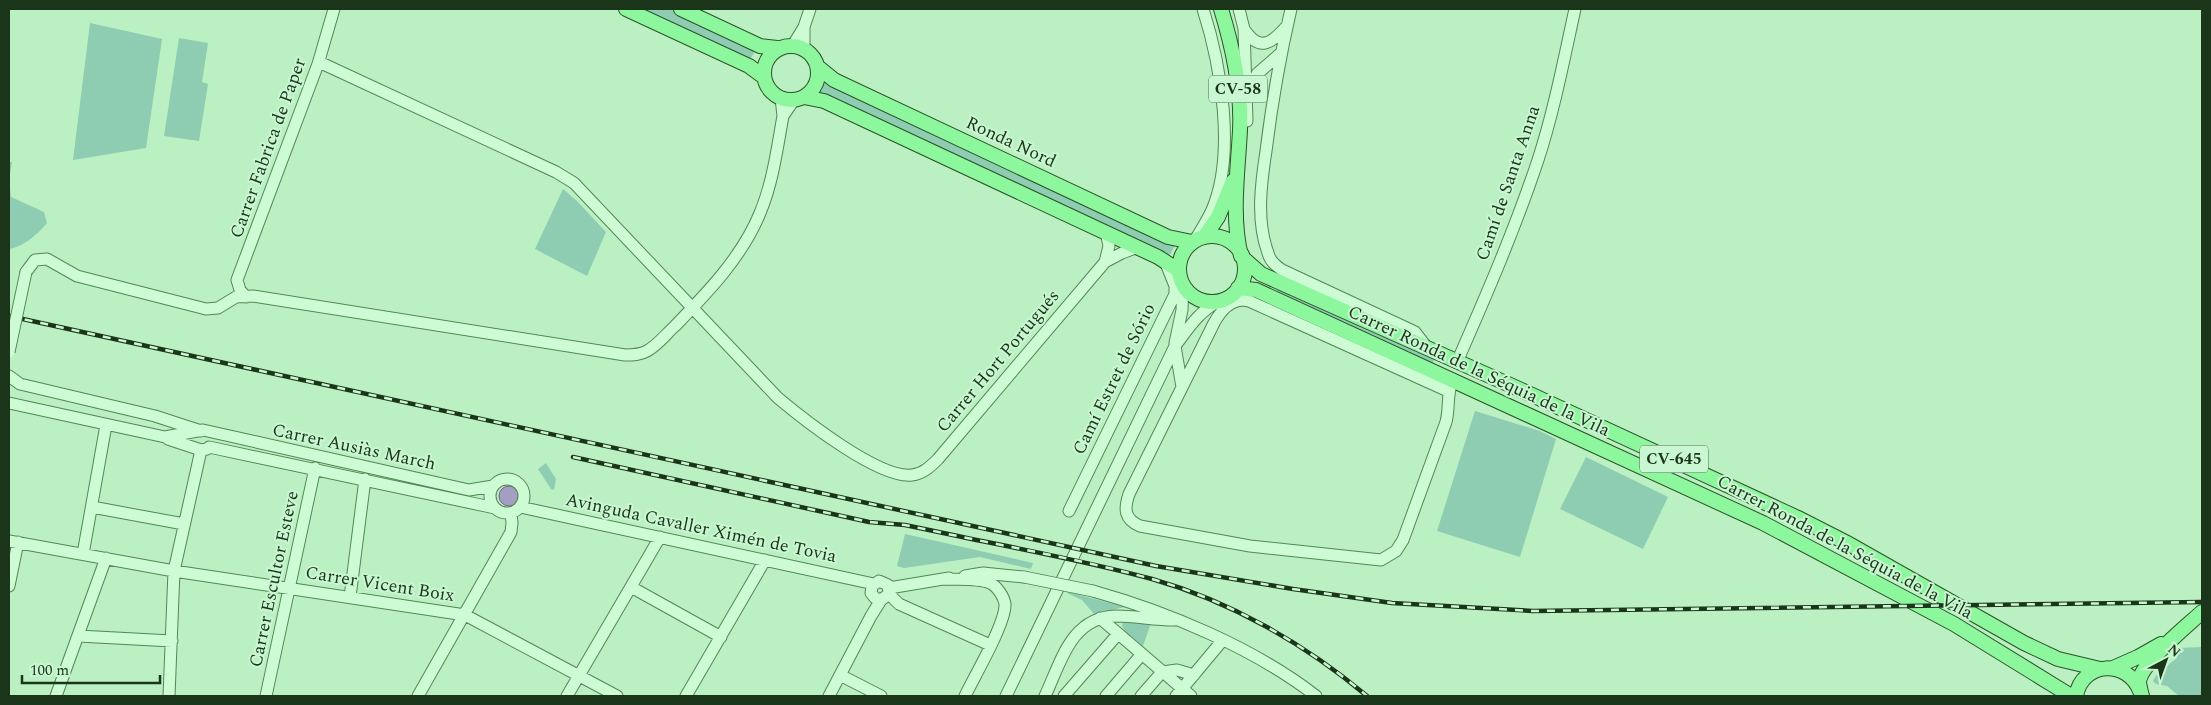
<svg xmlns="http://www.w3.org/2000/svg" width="2211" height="705" font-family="Spectral,serif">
<rect width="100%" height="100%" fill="#baf0c2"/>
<path fill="#8ecdb2" d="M636,9h35l86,39 -8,13z
M90,23l72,16 -16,109 -73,12z
M179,38l29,5 -6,39 6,2 -9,57 -35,-5z
M825,81l351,163 -7,12 -351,-161z
M9,162h3l-3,19 2,16 33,15 3,11c-9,11 -24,24 -38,26z
M563,189l14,12 29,31 -19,44 -52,-27z
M1279,287l156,71 -3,8 -157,-72z
M1475,411l65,20 16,8 -36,118 -83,-26z
M1586,457l82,40 -25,52 -83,-40z
M546,463l10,16 -2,11 -3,-1 -13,-20z
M905,534l128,29 -2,6 -51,-12 -76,11 -7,-2z
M1068,592l57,15 -31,7 -12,-14 -15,-7z
M1127,620l24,3 -8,23 -18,-15 -3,-5 1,-4z
M2202,647v49h-23l-12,-10 -11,-2 -3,-3 4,-7 20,-16v-10z"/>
<path fill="#a49ec0" stroke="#6e668d" d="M499 496a10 10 0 1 1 20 0a10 10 0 1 1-20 0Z"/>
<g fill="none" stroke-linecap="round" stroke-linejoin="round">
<g stroke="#548754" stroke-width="13">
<path id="minor" d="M1239,9l5,20 3,92
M1291,9c-11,47 -19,94 -25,142 -5,32 -10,70 2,102 2,8 7,12 14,17l133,62 13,17
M804,27l6,-18
M1244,29c15,23 27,15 42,-2
M793,45l11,-18v21
M319,62l237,110 18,11 204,215c25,21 101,81 134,77 11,-1 19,-9 26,-16l167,-197
M1248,93l9,-19 24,-21
M781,98l2,18 11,-16
M1106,232l3,14 -4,16 17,-9 16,-6
M1195,240c6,-10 12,-19 17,-30 24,-56 9,-145 -9,-201
M26,272l9,-12 12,-1 30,17 129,33 12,-1 18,-11 17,-1 372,59c8,0 15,0 22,-4 11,-6 19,-17 28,-25 33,-34 67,-69 85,-113 13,-31 17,-64 23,-97
M246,297l-6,-7 -3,-10 81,-216 16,-55
M1175,343l7,-33 1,-26
M1175,346l7,41
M1457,362c29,-66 58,-133 81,-202 16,-49 26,-101 37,-151
M9,376l11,8 135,32 46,15
M1448,391l-199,-90c-16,-4 -28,9 -35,22l-85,171c-5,15 -5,25 11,32l110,20 131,14 15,-9 7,-11 43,-118c4,-15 0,-27 7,-43
M9,403l156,34 38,-7 266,60 24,-4
M168,439l33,11 6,-1
M209,447l286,61
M490 496a17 17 0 1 1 34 0a17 17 0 1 1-34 0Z
M92,507l92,17
M520,507l354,77
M1069,511l106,-217v-8l-10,-25
M9,541l165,30 291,44 152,81
M83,554l23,-129
M965,576l18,-3 41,4
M943,579c15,1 34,-1 47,4 7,3 14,14 15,21 1,19 -31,73 -40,92
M9,586l9,-44
M631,587l90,50
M889,588l60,-10
M1093,591c75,21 161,57 223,105
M889,594l10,10 91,41
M350,597l15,-118
M1100,618l91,78
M78,636l94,5
M1162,672l15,-2 17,5
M840,675l41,21
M56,696l50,-138
M169,696l5,-125 27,-121
M266,696l49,-228
M418,696l93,-164 1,-9 -1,-10
M567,696l93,-159
M686,696l79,-136
M829,696l42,-80 10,-16 8,-6 -1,-9 -9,-4 -7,5 -1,7 4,5 6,2
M1006,696l169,-350c13,-17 24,-35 44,-45
M1045,696c16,-34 26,-79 71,-80 19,0 38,4 58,4
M1064,696l54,-62
M1106,696l36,-42
M1141,696l21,-24
M1176,696l46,-55"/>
</g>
<g stroke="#2c5329" stroke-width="16">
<path id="major" d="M626,9l123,57 15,11
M681,9l79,37 17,2
M1221,9c12,39 21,79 19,121 -2,41 -9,86 1,126
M764 73a27 27 0 1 1 54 0a27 27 0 1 1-54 0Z
M818,67l16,13 334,157 24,5
M804,97l20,4 334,156 20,13
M1205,236l13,-19 15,-36
M1179 269a33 33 0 1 1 66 0a33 33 0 1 1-66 0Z
M1243,258l18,16 258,115 279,129 51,26 175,99 34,16 42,10
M1238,288l18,2 507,233 191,101 117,72
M2113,668l25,-11 23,-13
M2076,696c6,-35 52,-37 64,-5
M2142,696c-1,-4 -3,-11 -3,-15 3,-19 49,-56 63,-69"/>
</g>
<use href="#minor" stroke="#cdfbd4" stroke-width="11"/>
<use href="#major" stroke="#8df79d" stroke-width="14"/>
<g stroke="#1b351a" stroke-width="4.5">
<path id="rail" d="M9,316l1147,250 137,23 99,14 141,8 669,-9
M573,457l296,65 36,3 24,5c74,16 150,29 223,49 78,22 153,65 215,117"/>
</g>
<use href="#rail" stroke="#c9f7d1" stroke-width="2.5" stroke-dasharray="8" stroke-linecap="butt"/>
<g stroke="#548754" stroke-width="13" stroke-linecap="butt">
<path id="minor-bridge" d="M9,352l17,-80
M1024,577l69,14"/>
</g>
<use href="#minor-bridge" stroke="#cdfbd4" stroke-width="11"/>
</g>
<g text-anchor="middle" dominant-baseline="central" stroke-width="4" stroke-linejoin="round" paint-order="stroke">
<g fill="#c9f7d1" stroke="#4f6f51" stroke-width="1">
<rect x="1209" y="75.5" width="58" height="27" rx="4"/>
<rect x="1640" y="445.5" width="68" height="27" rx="4"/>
</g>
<g font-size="16" font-weight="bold" fill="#1b351a">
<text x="1238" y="89">CV-58</text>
<text x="1674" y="459">CV-645</text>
</g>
<g font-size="18" fill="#1b351a" stroke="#c9f7d1">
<text transform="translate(1011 142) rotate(25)">Ronda Nord</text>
<text transform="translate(268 148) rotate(-70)">Carrer Fabrica de Paper</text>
<text transform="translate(1508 183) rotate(-71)">Camí de Santa Anna</text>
<text transform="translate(998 361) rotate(-50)">Carrer Hort Portugués</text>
<text transform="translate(1479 371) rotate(25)">Carrer Ronda de la Séquia de la Vila</text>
<text transform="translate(1114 379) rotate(-64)">Camí Estret de Sório</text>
<text transform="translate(354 447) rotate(12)">Carrer Ausiàs March</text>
<text transform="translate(701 528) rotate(12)">Avinguda Cavaller Ximén de Tovia</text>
<text transform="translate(1845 547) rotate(28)">Carrer Ronda de la Séquia de la Vila</text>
<text transform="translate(274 579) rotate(-78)">Carrer Escultor Esteve</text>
<text transform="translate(380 584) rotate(9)">Carrer Vicent Boix</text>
</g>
</g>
<rect width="2211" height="705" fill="none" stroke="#1b351a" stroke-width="20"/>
<g transform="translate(2166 660) rotate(41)" stroke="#c9f7d1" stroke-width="4" paint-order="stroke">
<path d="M0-4L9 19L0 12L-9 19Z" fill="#1b351a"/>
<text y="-8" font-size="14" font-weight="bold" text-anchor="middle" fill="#1b351a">N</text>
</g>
<path d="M22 675v8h138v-8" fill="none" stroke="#1b351a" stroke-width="2.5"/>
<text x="30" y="675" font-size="15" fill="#1b351a" stroke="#c9f7d1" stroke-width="4" paint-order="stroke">100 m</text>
</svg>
